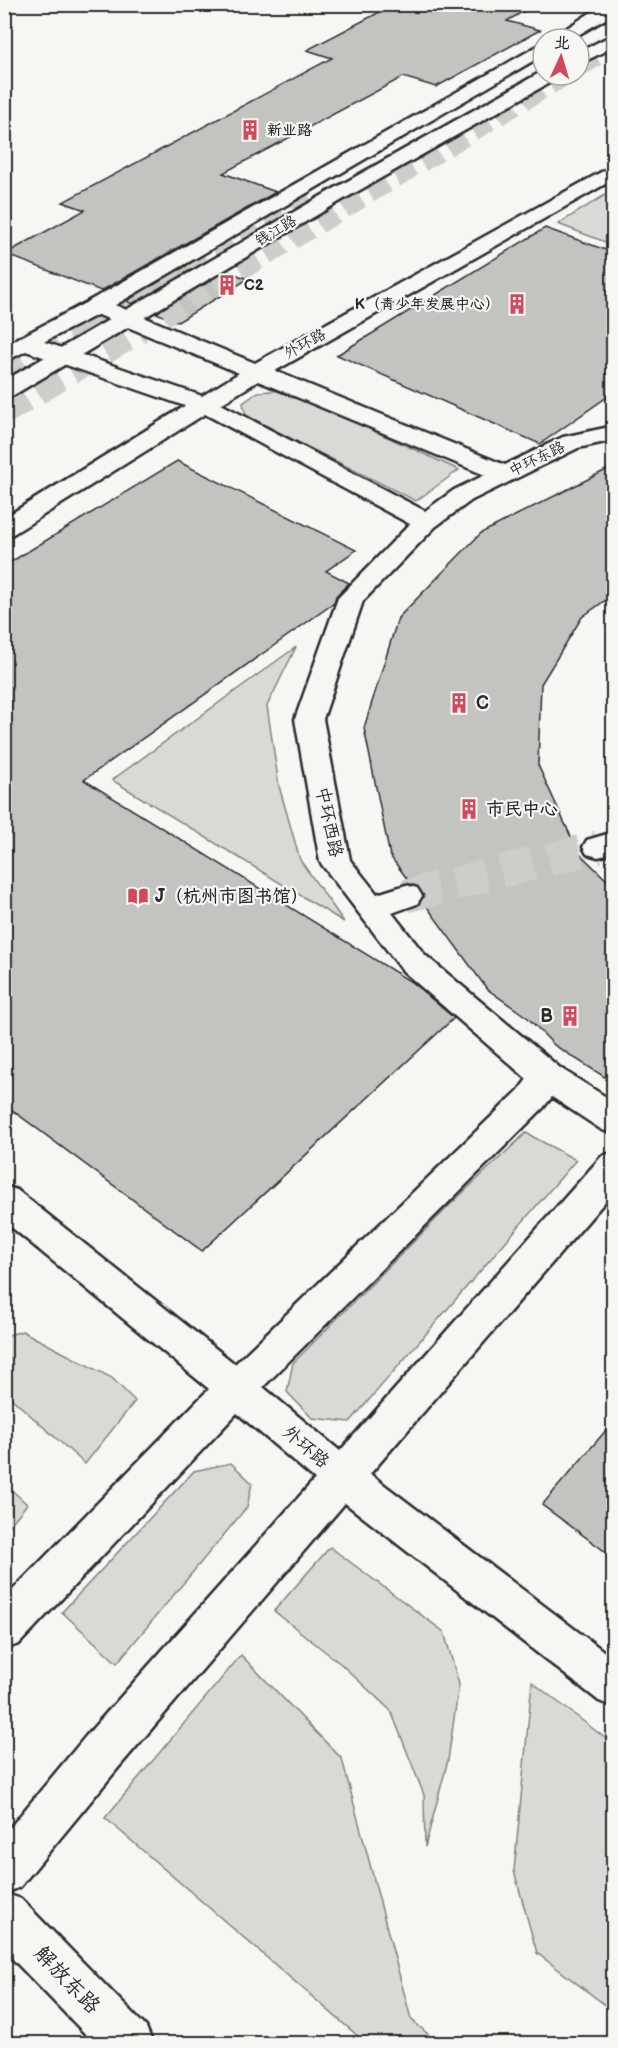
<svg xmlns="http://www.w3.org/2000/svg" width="618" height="2048" font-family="'Balsamiq Sans','LXGW WenKai TC',sans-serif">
<rect width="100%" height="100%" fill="#f6f6f2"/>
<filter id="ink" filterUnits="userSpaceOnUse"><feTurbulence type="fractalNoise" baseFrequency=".0167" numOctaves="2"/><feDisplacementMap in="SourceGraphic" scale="12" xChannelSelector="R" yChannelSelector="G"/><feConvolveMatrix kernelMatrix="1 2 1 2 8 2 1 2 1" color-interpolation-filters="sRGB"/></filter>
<g filter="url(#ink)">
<path fill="#d9d9d5" stroke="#828280" stroke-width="1.5" d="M613,190v55l-55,-21z
M285,390l174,80 -43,31 -170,-85 -3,-13 15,-11z
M296,647l-29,59 12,80 21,74 44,62 -232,-142z
M526,1133l50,27 -226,262 -38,-4 -25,-26 6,-29 158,-159z
M22,1331l90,47 23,23 -50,63 -74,-66 -6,-1v-61z
M231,1463l21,20 -5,24 -130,156 -55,-51 132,-141z
M4,1483l23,21 -22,27h-1z
M330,1547l114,85 15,52 -11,76 -23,87 -1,-52 -33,-84 -49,-46 -68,-54z
M241,1655l101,104 69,260 27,24h-72l-261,-225z
M532,1682l81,62v267l-76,-58 -23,-82z"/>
<path fill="#c3c3c0" stroke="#2b2b2b" stroke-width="1.5" d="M395,4h141l-29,17 33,9 -104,57 -33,-10 -180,96 53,19 -175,99 -96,-37 80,-44 -22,-8 269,-144 -25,-8z
M545,228l69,25v139l-74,52 -203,-89z
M196,260l7,3 -71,41 -6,-3z
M227,271l21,8 -70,43 -22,-9z
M177,461l179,89 -30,21 23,12 -13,13 -2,7 -250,177 329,203 41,35 -252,233 -198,-147v-538z
M614,466v128l-32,23 -41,67 -3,81 40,87 36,35v196l-60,-38 -26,-27 -41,-29 -65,-89 2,-5 -5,-8 -8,-3 -21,-28 -26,-128 34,-110 83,-85z
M614,1421v137l-72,-53z"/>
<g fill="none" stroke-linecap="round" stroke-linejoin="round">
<path stroke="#cdcdca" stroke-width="33" stroke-dasharray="33 16" stroke-linecap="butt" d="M406,896l192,-49"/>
<path stroke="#cdcdca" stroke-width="20" stroke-dasharray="20 10" stroke-linecap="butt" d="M579,67l35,-21
M87,332l229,-134
M138,332l428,-257"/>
<path stroke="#cdcdca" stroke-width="26" stroke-dasharray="26 13" stroke-linecap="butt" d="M4,380l85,-50
M4,412l136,-82"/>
<g stroke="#2b2b2b" stroke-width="5">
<path id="street" d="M614,165v14l-339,192 230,94 58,-28 51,-11v14l-36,8 -106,52 -37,27 -72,74 -40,118 27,141 27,34 29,-9 11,3 5,8 -5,8 -25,9 33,42 135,113 54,34v31l-12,-3 -50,-33 -9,11 -280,279 77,64 262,-295 12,-4v39l-244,283 244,185v48l-15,-6 -254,-198 -227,265 -98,119 -16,7v-59l82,-99 229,-257 -78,-66 -218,231 -15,5v-50l205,-210 -205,-168v-35l13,4 218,174 284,-274 8,-11 -124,-108 -83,-109 -25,-143 43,-121 72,-74 -205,-110 -192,120 -9,2v-18l181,-112 -168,-58 -3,-5 3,-5 8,-2 8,2 169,58 37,-23 -150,-62 -3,-5 3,-5 8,-2 8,2 150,62zM258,381l227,94 -31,15 -29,21 -204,-107z
M614,832v21l-16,4 -11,-3 -4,-7 4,-7z"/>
</g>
<g stroke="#2b2b2b" stroke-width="5">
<path id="secondary" d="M604,4h10v10l-43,25h-21z
M614,34v13l-35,17v-12z
M543,43v12l-438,256 -101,51v-16l85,-45z
M543,71v4h16l-3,4 -212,120 -332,197 -8,2v-17l326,-190z"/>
</g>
<g stroke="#2b2b2b" stroke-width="5">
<path id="primary" d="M4,1893l17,6 125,128 7,17h-58l-91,-94z"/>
</g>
<use href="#street" fill="#f6f6f2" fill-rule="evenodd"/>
<use href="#secondary" fill="#f6f6f2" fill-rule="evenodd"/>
<use href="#primary" fill="#f6f6f2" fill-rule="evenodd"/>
</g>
</g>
<defs>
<g id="building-bare" transform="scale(1.62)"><path d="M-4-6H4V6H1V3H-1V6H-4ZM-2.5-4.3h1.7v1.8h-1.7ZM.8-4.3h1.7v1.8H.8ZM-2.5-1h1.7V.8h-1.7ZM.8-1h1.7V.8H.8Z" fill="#d1495b" stroke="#f6f6f2" stroke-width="2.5" paint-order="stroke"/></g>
<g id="library-bare" transform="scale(1.62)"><path d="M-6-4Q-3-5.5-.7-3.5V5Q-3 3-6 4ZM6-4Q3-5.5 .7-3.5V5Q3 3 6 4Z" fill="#d1495b" stroke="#f6f6f2" stroke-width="2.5" paint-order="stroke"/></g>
</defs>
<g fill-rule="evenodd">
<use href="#building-bare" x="250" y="130"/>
<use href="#building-bare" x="227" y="285"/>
<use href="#building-bare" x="517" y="304"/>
<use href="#building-bare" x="459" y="703"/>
<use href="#building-bare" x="469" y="809"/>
<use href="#library-bare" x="138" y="896"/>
<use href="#building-bare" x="570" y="1016"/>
</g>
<g text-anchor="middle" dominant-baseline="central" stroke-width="4.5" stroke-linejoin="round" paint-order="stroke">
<g font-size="15" font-weight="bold" fill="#2b2b2b" stroke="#f6f6f2" text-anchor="start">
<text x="267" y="130">新业路</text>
<text x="244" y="285">C2</text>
<text x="500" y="304" text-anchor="end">K（青少年发展中心）</text>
</g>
<g font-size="15" fill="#2b2b2b" stroke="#f6f6f2">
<text transform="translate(276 231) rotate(-31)">钱江路</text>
<text transform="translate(305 344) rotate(-29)">外环路</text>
<text transform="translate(537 459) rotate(-26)">中环东路</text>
</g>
<g font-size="18" font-weight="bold" fill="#2b2b2b" stroke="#f6f6f2" text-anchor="start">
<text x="476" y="703">C</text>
<text x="486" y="809">市民中心</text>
<text x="155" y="896">J（杭州市图书馆）</text>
<text x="553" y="1016" text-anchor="end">B</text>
</g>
<g font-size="18" fill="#2b2b2b" stroke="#f6f6f2">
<text transform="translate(329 822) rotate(78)">中环西路</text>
<text transform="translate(306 1447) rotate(40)">外环路</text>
</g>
<g font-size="21" fill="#2b2b2b" stroke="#f6f6f2">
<text transform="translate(67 1980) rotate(46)">解放东路</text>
</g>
</g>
<rect width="618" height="2048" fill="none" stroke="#f6f6f2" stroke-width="24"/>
<rect x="12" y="12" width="594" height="2024" fill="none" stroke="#2b2b2b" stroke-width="2" filter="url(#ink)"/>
<g transform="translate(561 57) rotate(4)"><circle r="28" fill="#f6f6f2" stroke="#a5a5a2" stroke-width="1.5"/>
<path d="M0-4.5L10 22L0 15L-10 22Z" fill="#d1495b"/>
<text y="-9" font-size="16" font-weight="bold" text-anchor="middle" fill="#2b2b2b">北</text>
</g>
</svg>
